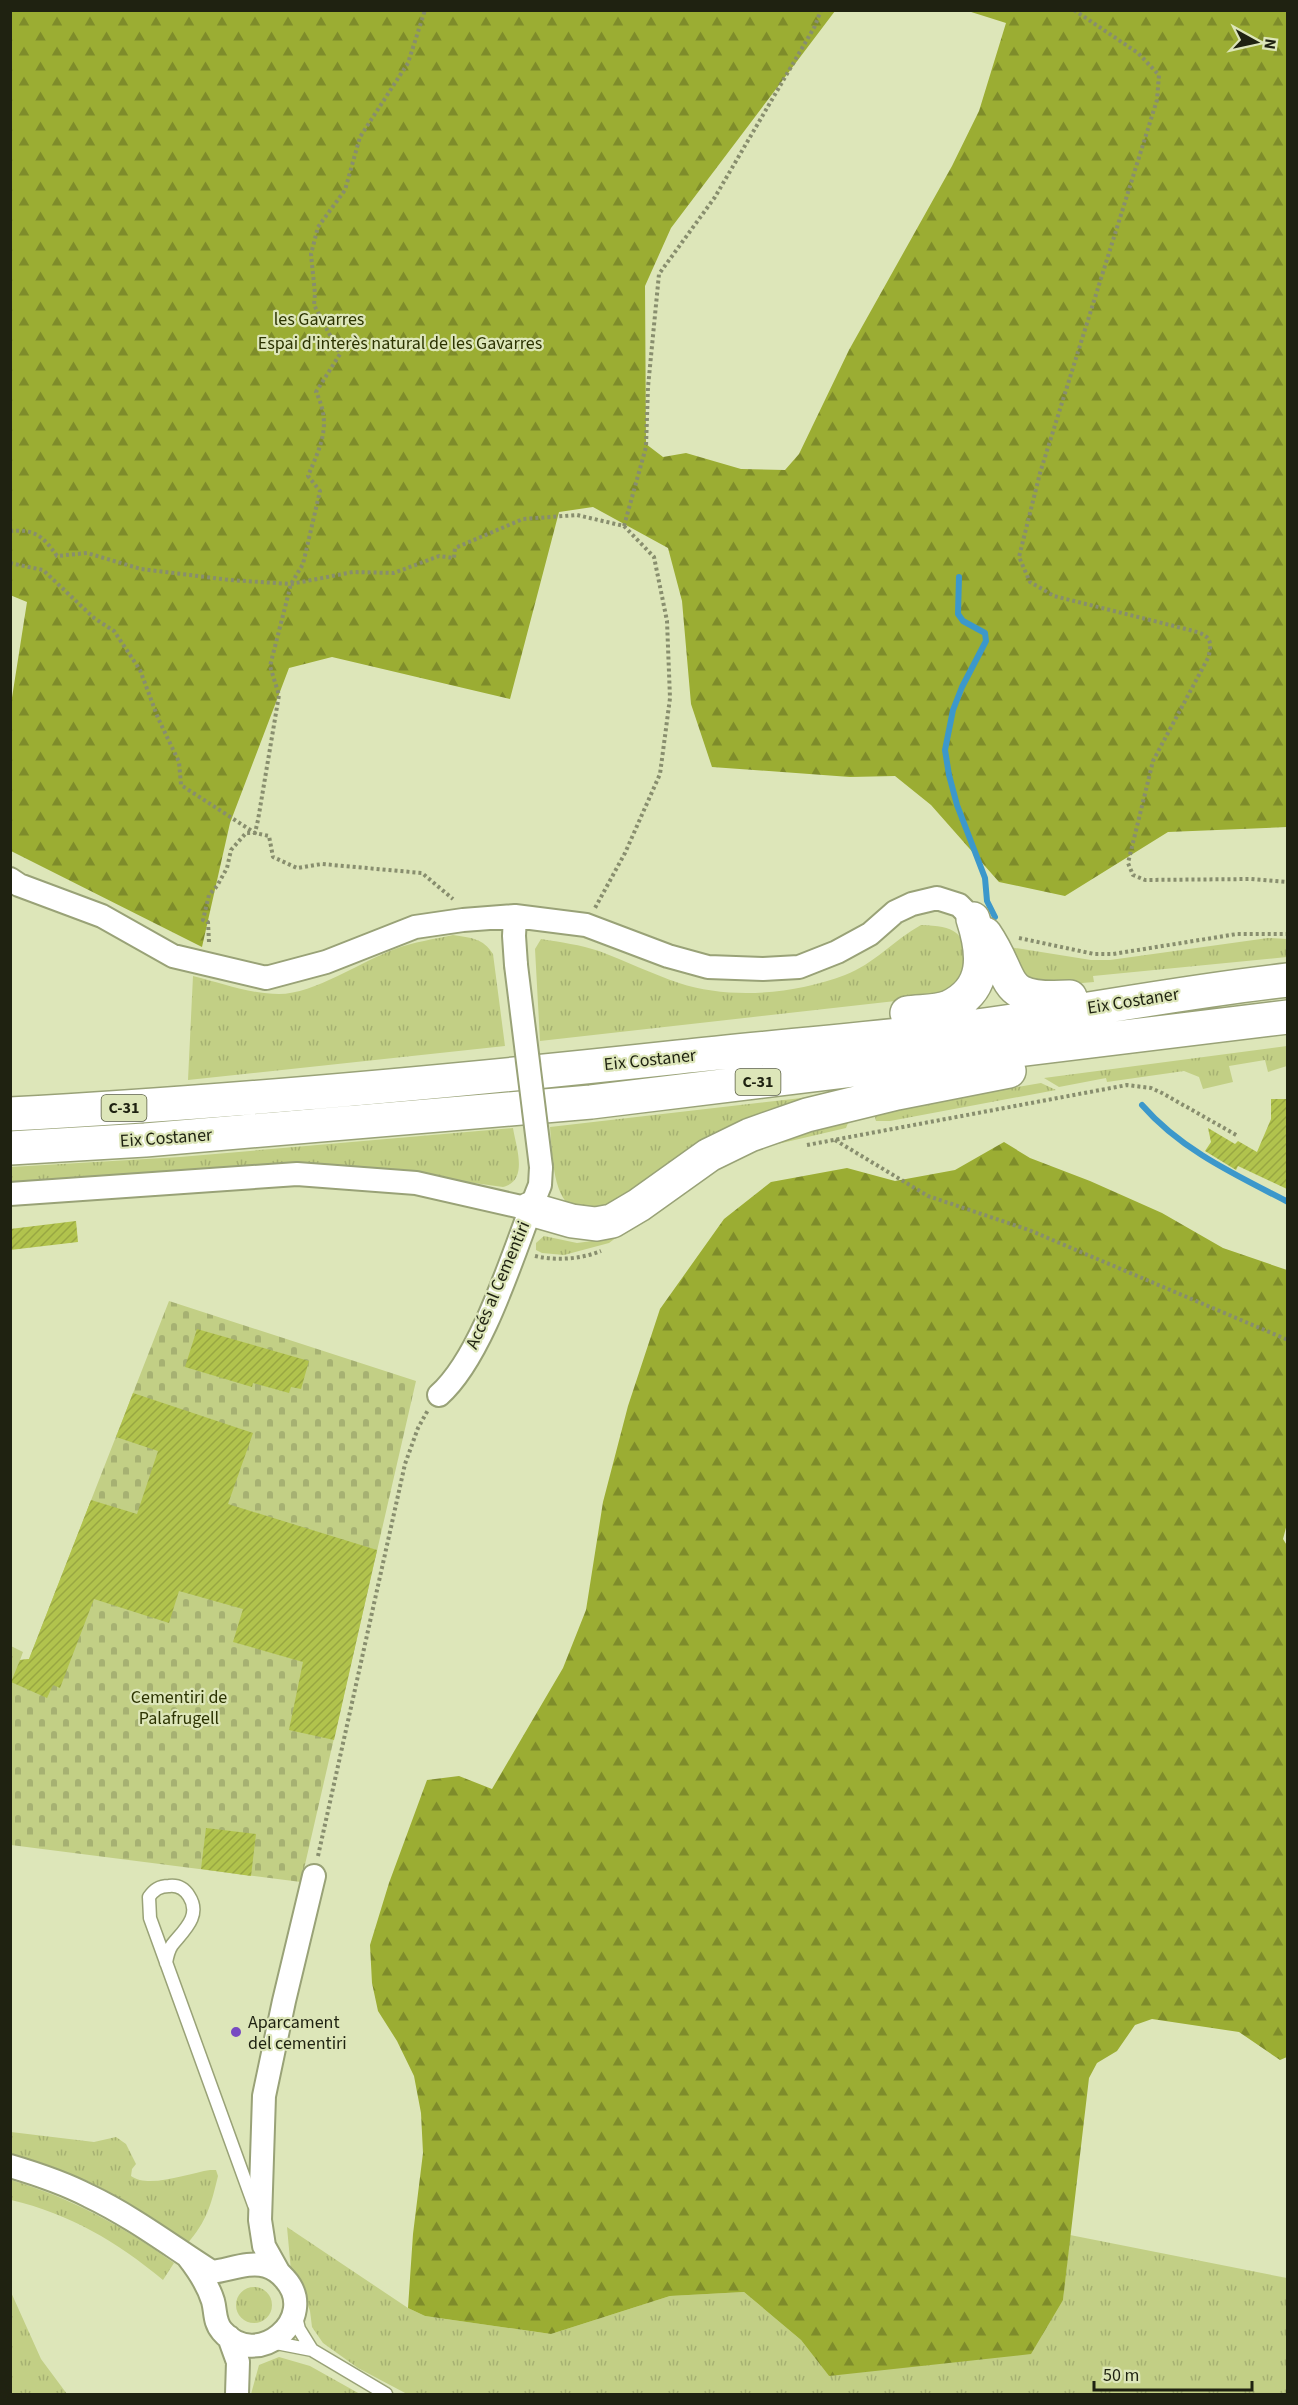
<svg xmlns="http://www.w3.org/2000/svg" width="1298" height="2405" font-family="'Source Sans 3',sans-serif">
<defs>
<pattern id="grass-tufts" width="24" height="20" patternUnits="userSpaceOnUse" patternTransform="scale(1.5)"><rect width="24" height="20" fill="#c2cf85"/><path d="M3 7l-1-3M5 7V3M7 7l1-3M15 17l-1-3M17 17v-4M19 17l1-3" fill="none" stroke="#a6b172"/></pattern>
<pattern id="forest-firs" width="22" height="20" patternUnits="userSpaceOnUse" patternTransform="scale(1.5)"><rect width="22" height="20" fill="#9bad33"/><path d="M5 1l3.5 6h-7zM16 11l3.5 6h-7z" fill="#7e8c2a"/></pattern>
<pattern id="cemetery-stones" width="16" height="16" patternUnits="userSpaceOnUse" patternTransform="scale(1.5)"><rect width="16" height="16" fill="#c2cf85"/><path d="M2 7V4a2 2 0 0 1 4 0v3zM10 15v-3a2 2 0 0 1 4 0v3z" fill="#a6b172"/></pattern>
<pattern id="building-hatch" width="6" height="6" patternUnits="userSpaceOnUse" patternTransform="scale(1.5)"><rect width="6" height="6" fill="#b1c34d"/><path d="M-1 1l2-2M0 6l6-6M5 7l2-2" fill="none" stroke="#98a742"/></pattern>
</defs>
<rect width="100%" height="100%" fill="#dde6b9"/>
<path fill="url(#grass-tufts)" d="M921,925c46,1 46,15 41,56l-22,15 -400,45 -5,-92 6,-10c19,3 40,6 58,12 27,10 53,23 80,32 52,17 116,11 166,-8 29,-11 49,-35 76,-50z
M453,935c18,3 30,3 40,19l12,92 -317,34 5,-104c28,7 58,18 86,18 35,0 83,-33 116,-45 18,-7 40,-10 58,-14z
M1268,938l20,1 -1,18 -194,19 1,6 -36,3 -33,-2 -22,-37 88,14h19z
M1287,1046v20l-19,6 -3,-12 -36,6 4,16 -30,7 -4,-12 -15,-6 -77,11 -1,-4 -47,9 -15,-9z
M1041,1083l15,7 -166,31h-14l-1,-4 2,-3 66,-14z
M893,1084l-288,127c-9,-1 -25,0 -33,-4 -20,-12 -20,-58 -22,-80l260,-30z
M843,1122l5,1 -2,5 -77,18 -37,13 -51,30 -72,54 -45,12 -22,-2 -6,-3v-7l8,-7 33,7 30,-4 12,-5 82,-61 30,-17 40,-15z
M513,1128c3,19 16,53 -10,59l-87,-12 -405,11v-19l169,-10z
M11,1646l12,6 -12,33z
M11,2132l83,10 22,-5 10,7 10,20 -4,5 -1,7c18,13 58,-3 79,-6h6l2,6c-7,29 -11,45 -31,68 -24,-16 -48,-34 -73,-49 -32,-19 -68,-31 -103,-39z
M11,2180c60,18 112,46 163,83l-11,17c-47,-39 -93,-66 -152,-80z
M287,2227l121,81 17,8 126,18 119,-38 74,-4 57,48 28,36 234,-76 7,-65 217,43v116h-880l-49,-26 -35,-25 -11,-16 -2,-16 -7,-21 -12,-19z
M236 2305a18 18 0 1 1 36 0a18 18 0 1 1-36 0Z
M10,2290l31,69 26,35h-56z
M279,2357l31,9 50,28h-109l8,-29z"/>
<path fill="url(#forest-firs)" d="M10,11h825l-164,217 -26,58 1,158 17,13 23,-4 55,16 44,1 14,-16 50,-104 103,-184 27,-55 27,-88 -38,-12h319v816l-119,5 -103,64 -66,-14 -68,-77 -36,-29 -45,1 -138,-10 -21,-63 -9,-103 -14,-53 -75,-41 -34,5 -49,187 -178,-42 -43,11 -59,155 -28,124 -191,-96v-147l16,-102 -17,-7z
M1004,1142l26,16 60,23 72,32 61,35 64,22 1,250 -5,19 5,8 -1,510 -7,3 -41,-28 -87,-13 -17,6 -18,26 -20,12 -8,15 -26,222 -32,54 -202,22 -28,-36 -57,-48 -74,4 -119,38 -126,-18 -17,-8 5,-74 10,-81 -2,-40 -7,-37 -17,-35 -19,-30 -6,-28 -2,-38 19,-62 38,-103 32,-4 33,13 71,-121 23,-58 17,-108 25,-96 32,-97 64,-90 47,-37 76,-14 48,13 60,-11z"/>
<path fill="url(#cemetery-stones)" d="M169,1301l247,80 -115,501 -290,-37 -1,-160 10,-25 9,-1z"/>
<g fill="none" stroke-linecap="round" stroke-linejoin="round">
<path stroke="#3c98cb" stroke-width="6" d="M959,577l-1,37 5,7 22,12 1,8 -24,46 -9,23 -8,40 4,25 8,30 28,73 2,23 8,16
M1142,1105c39,45 94,70 146,97"/>
</g>
<path fill="url(#building-hatch)" d="M1271,1099h16v90l-49,-23 -2,4 -31,-19 6,-9 -3,-14 27,16 3,-3 19,11 14,-33z
M76,1221l2,21 -68,8v-21z
M197,1329l112,32 -8,28 -10,-2 -2,6 -36,-10 -1,4 -67,-20z
M133,1393l120,40 -25,71 149,46 -43,190 -45,-10 14,-68 -70,-20 10,-33 -64,-18 -10,32 -75,-24 -34,89 -7,-3 -6,13 -36,-16 9,-22 9,-1 62,-159 46,14 21,-63 -42,-14z
M206,1828l50,6 -5,42 -50,-7z"/>
<g fill="none" stroke-linecap="round" stroke-linejoin="round">
<g stroke="#99a277" stroke-width="15">
<path id="lane" d="M166,1963c1,-6 2,-12 6,-18 11,-14 30,-29 17,-49 -5,-8 -12,-11 -20,-10 -10,0 -15,4 -20,11l1,21 104,287
M295,2313l4,16 13,21
M271,2342l41,8 74,44"/>
</g>
<g stroke="#99a277" stroke-width="26">
<path id="street" d="M10,879l9,6 83,31 71,40 93,22 60,-16 89,-35 48,-7 52,-4
M516,965l-2,-29 1,-20 71,9 82,31 40,11 55,2 36,-2 38,-15 33,-18 25,-22 17,-8 25,-6 22,7 14,14
M10,1194l287,-20 119,9 114,26
M439,1395c46,-41 77,-152 101,-210l1,-18
M10,2166c27,8 54,17 79,30 44,21 82,50 123,76 17,-2 37,-11 54,-6 7,2 14,7 19,13 35,39 -28,93 -63,52 -8,-9 -6,-19 -9,-30 -5,-16 -14,-30 -25,-44
M279,2273l-15,-27 -4,-26 4,-124 20,-95 30,-125
M229,2337l9,25 -1,32"/>
</g>
<g stroke="#99a277" stroke-width="36">
<path id="highway" d="M985,934c32,47 12,67 85,63
M907,1013c13,-2 30,-1 42,-6 39,-18 35,-54 24,-88
M10,1114c224,-12 447,-33 669,-57 94,-10 189,-18 283,-29 109,-14 216,-36 326,-48
M10,1148l135,-8 446,-38 697,-85
M530,1209l42,12 24,3 16,-3 27,-16 70,-50 41,-20 57,-20 90,-22 112,-22"/>
</g>
<path stroke="#888e6e" stroke-width="4" stroke-dasharray="3 3" stroke-linecap="butt" d="M1074,10l64,43 21,22 -2,25 -117,373 -21,84 11,25 24,14 132,33c19,5 29,7 22,29l-55,103 -25,102 5,12 12,5 106,-1 37,3
M624,526l22,-79 2,-60 11,-113 56,-77 100,-171 6,-16
M10,531c25,-2 33,5 47,25l30,-3 54,16 89,11 61,4 62,-12 41,1 45,-17 15,2 1,-10 68,-29 54,-4 47,11 30,31 13,64 3,77 -10,76 -35,79 -30,55
M10,563l33,7 51,48 20,13 26,39 18,48 21,44 2,23 74,48 14,3 4,21 24,11 25,-4 100,9 31,26
M1019,938l75,16h19l124,-20h51
M209,942l-1,-20 -5,-2 6,-25 8,-9 10,-18 4,-18 15,-17h9l3,-13 21,-125 -9,-29 21,-82 12,-20 17,-73 -12,-15c13,-31 24,-51 8,-84l24,-38 -26,-49 1,-11 -4,-40 7,-27 27,-37 15,-53 48,-74 17,-53
M835,1140l93,56 101,34 259,110
M807,1145l320,-60 24,3 11,5 76,43
M535,1256c22,5 46,3 66,-5
M318,1856l87,-392 13,-36 10,-18"/>
<use href="#lane" stroke="#fff" stroke-width="12"/>
<use href="#street" stroke="#fff" stroke-width="22"/>
<use href="#highway" stroke="#fff" stroke-width="33"/>
<g stroke="#99a277" stroke-width="26" stroke-linecap="butt">
<path id="street-bridge" d="M516,965l25,202"/>
</g>
<use href="#street-bridge" stroke="#fff" stroke-width="22"/>
</g>
<circle fill="#774ac2" stroke="#dde6b9" stroke-width="2" cx="236" cy="2032" r="6"/>
<g text-anchor="middle" dominant-baseline="central" stroke-width="4.5" stroke-linejoin="round" paint-order="stroke">
<g fill="#dde6b9" stroke="#585d43" stroke-width="1.5">
<rect x="735.5" y="1069" width="45" height="26" rx="4.5"/>
<rect x="101.5" y="1095" width="45" height="26" rx="4.5"/>
</g>
<g font-size="16" font-weight="bold" fill="#1f2211">
<text x="758" y="1082">C-31</text>
<text x="124" y="1108">C-31</text>
</g>
<g font-size="18" fill="#2c3301" stroke="#dde6b9">
<text x="319" y="319">les Gavarres</text>
<text x="400" y="343">Espai d'interès natural de les Gavarres</text>
<text x="179" y="1697">Cementiri de<tspan x="179" dy="21">Palafrugell</tspan></text>
</g>
<g font-size="18" fill="#1f2211" stroke="#dde6b9">
<text transform="translate(1133 1001) rotate(-9)">Eix Costaner</text>
<text transform="translate(650 1060) rotate(-6)">Eix Costaner</text>
<text transform="translate(166 1138) rotate(-4)">Eix Costaner</text>
<text transform="translate(498 1285) rotate(-67)">Accés al Cementiri</text>
</g>
<g font-size="18" fill="#1f2211" stroke="#dde6b9" text-anchor="start">
<text x="248" y="2022">Aparcament<tspan x="248" dy="21">del cementiri</tspan></text>
</g>
</g>
<rect width="1298" height="2405" fill="none" stroke="#1f2211" stroke-width="24"/>
<g transform="translate(1256 42) rotate(98)" stroke="#dde6b9" stroke-width="4.5" paint-order="stroke">
<path d="M0-4.5L10 22L0 15L-10 22Z" fill="#1f2211"/>
<text y="-9" font-size="16" font-weight="bold" text-anchor="middle" fill="#1f2211">N</text>
</g>
<path d="M1094 2381v9h158v-9" fill="none" stroke="#1f2211" stroke-width="3"/>
<text x="1103" y="2381" font-size="18" fill="#1f2211" stroke="#dde6b9" stroke-width="4.5" paint-order="stroke">50 m</text>
</svg>
